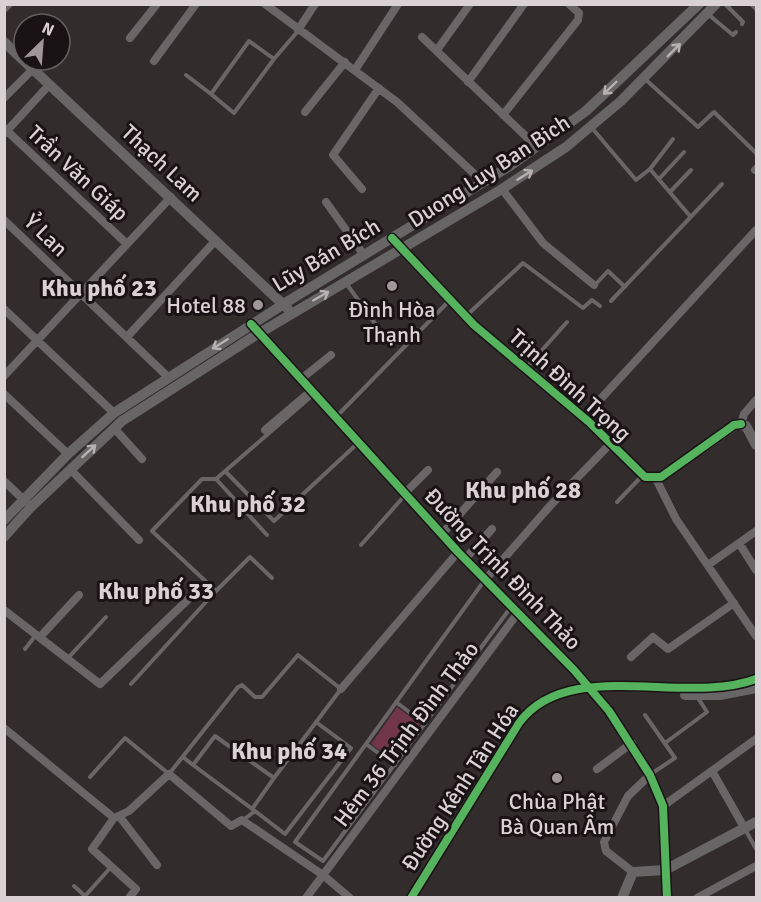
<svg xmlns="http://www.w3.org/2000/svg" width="761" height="902" font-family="Signika,sans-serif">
<rect width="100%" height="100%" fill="#322c2d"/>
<path fill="#713649" d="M397,707l23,17 -26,37 -23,-17z"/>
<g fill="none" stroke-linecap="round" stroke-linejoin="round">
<path stroke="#6a6667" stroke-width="4" d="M725,4l18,18 -1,2
M751,4l5,5
M709,15l24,20 3,-3
M274,59l24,-28
M186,75l25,19 38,-53 25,18 -40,54 -23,-19
M645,79l53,48 16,-15 42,41
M592,128l44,52 14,-11 40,47
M650,169l23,-30
M659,179l25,-27
M670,192l21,-22
M346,283l30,42
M595,285l13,-14 17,16
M611,301l111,-117
M466,316l57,-53 60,45 9,-8 8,6
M527,367l40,-45
M336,417l112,-115
M225,471l49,50 84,-78
M216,479h-14l-50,52 64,60 34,-34 22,21
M617,502l25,-26
M267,535l-51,-56 98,-85
M361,545l45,-51
M484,581l-189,261 28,19 188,-254
M25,649l11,-14
M68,658l38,-41
M131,684l85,-93
M396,702l29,22
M645,715l30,43 -24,16
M665,743l42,-31 -9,-14
M366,744l29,21
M183,757l10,8
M90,777l35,-39 44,36 69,-87 4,-2 13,12h7l36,-42 43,34 -67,89 -59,-42 -22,29 62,46 -12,9
M252,809l22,-31
M255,811l30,23 66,-86 -35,-26
M745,829l11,20
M74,886l11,10 26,-29"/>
<path stroke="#6a6667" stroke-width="8" d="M265,4l132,98 86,80
M4,9l5,-5
M298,30l17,-26
M422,37l115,110
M130,38l27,-34
M437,50l33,-46
M154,61l42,-57
M355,70l43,-66
M468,82l56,-78
M4,98l29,-29
M305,112l40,-50
M503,115l75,-95 1,-7 -10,-9
M4,128l123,116
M4,134l45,-49
M755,170l1,-1
M362,189l-29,-34 46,-67
M502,189l41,54 51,42
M326,202l38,53
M4,220l163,156
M4,309l110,104
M251,324l207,228 116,118 35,41 41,64 13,31 4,92
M127,337l89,-97
M4,376l167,-179
M301,379l30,-24
M4,394l64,60
M584,417l172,-187
M741,424l3,-10 12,-14
M114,428l28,31
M265,430l46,-39
M70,469l69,71
M656,479l20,40 80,117
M4,481l23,22
M405,493l23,-23
M442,534l55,-62
M739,543l17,27
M465,559l27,-30
M708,565l48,-34
M485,580l64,-73 62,-64
M4,610l96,74 100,-96
M40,637l39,-42
M631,657l22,-20 15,12 66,-46
M341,689l117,-137
M4,728l110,90 15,-7 40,-37 62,52 11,-6 81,55 27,23
M597,769l35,-26
M712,771l33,58
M663,806l93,-67
M119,816l38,49
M114,818l-22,31 44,40 -7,9
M633,872l-27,-21 -2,-9 24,-46 22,-21
M306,898l211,-284
M697,898l59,-32"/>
<path stroke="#676566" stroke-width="10" d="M4,42l284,267
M398,245l76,80 115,97 56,55h16l76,-53 9,2 10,19
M4,520l64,-66 46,-41 176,-113 220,-134 76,-55 113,-107
M4,537l27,-30 91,-86 131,-84 249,-148 64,-42 55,-46 95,-97
M685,695h35l36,-7
M411,898l108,-175c49,-67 166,-17 237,-44
M622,898l11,-26 32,-2 91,-48"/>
<g stroke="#191315" stroke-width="11">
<path id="cycleway" d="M392,238l82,87 115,97 56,55h16l73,-52 7,-1
M251,324l207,228 116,118 35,41 41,64 13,31 4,92
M411,898l108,-175c49,-67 166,-17 237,-44"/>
</g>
<use href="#cycleway" stroke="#56b35d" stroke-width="8"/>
</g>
<defs><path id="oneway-shaft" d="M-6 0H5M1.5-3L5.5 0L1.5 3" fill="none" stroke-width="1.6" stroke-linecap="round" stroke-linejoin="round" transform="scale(1.5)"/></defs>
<g stroke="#b7b1b2">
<use href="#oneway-shaft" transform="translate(674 50) rotate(-45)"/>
<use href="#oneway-shaft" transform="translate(610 88) rotate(136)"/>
<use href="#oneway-shaft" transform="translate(525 175) rotate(-32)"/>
<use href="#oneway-shaft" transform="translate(321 296) rotate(-30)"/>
<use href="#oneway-shaft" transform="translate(220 344) rotate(148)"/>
<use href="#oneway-shaft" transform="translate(89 451) rotate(-42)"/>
</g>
<g fill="#9f9799" stroke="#191315" stroke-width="2">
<circle cx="392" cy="286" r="6"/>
<circle cx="258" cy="305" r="6"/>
<circle cx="557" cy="778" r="6"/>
</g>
<g text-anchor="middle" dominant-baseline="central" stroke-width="6" stroke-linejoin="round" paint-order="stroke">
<g font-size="22" fill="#d9d1d3" stroke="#191315">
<text transform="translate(162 163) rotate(43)">Thạch Lam</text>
<text transform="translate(489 171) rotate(-33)">Duong Luy Ban Bich</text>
<text transform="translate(78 173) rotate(43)">Trần Văn Giáp</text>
<text transform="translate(46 235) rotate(44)">Ỷ Lan</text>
<text transform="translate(326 255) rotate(-31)">Lũy Bán Bích</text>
<text transform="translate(570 385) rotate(42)">Trịnh Đình Trọng</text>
<text transform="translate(503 569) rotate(46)">Đường Trịnh Đình Thảo</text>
<text transform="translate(406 734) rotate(-53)">Hẻm 36 Trịnh Đình Thảo</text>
<text transform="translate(460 787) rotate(-57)">Đường Kênh Tân Hóa</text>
</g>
<g font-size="22" fill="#d9d1d3" stroke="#191315">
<text x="246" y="305" text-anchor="end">Hotel 88</text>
<text x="392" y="309">Đình Hòa<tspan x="392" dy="25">Thạnh</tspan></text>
<text x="557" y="801">Chùa Phật<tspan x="557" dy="25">Bà Quan Âm</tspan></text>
</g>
<g font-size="24" font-weight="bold" fill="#d9d1d3" stroke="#191315">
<text x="99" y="288">Khu phố 23</text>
<text x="523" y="490">Khu phố 28</text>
<text x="248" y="504">Khu phố 32</text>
<text x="156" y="591">Khu phố 33</text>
<text x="289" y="751">Khu phố 34</text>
</g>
</g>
<rect width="761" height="902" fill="none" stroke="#d9d1d3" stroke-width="12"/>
<g transform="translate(42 42) rotate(25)"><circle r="28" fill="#191315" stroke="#665f61" stroke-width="1.5"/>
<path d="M0-4.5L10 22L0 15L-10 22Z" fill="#9f9799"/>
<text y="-9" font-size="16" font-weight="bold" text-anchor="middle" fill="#d9d1d3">N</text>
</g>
</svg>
